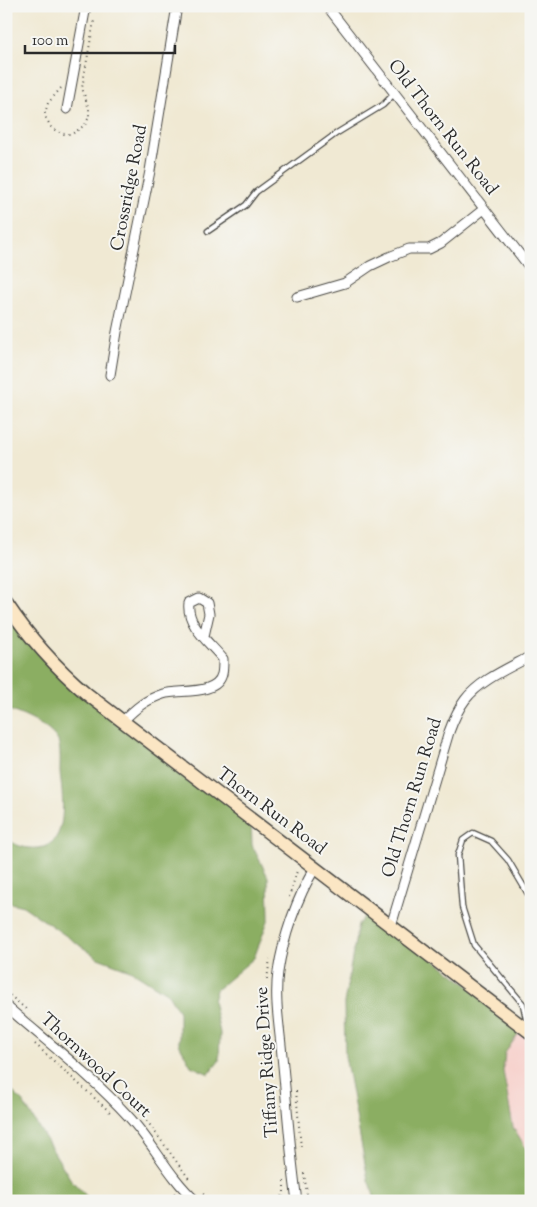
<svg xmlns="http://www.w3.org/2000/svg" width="537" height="1207" font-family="'Sorts Mill Goudy',serif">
<rect width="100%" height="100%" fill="#f6f6f2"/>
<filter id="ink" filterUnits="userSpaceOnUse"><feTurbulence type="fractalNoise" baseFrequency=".02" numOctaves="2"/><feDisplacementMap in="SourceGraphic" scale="10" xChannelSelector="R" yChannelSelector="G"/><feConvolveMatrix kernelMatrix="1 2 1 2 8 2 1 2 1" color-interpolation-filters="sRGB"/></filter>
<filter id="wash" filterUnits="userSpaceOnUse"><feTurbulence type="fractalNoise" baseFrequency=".0096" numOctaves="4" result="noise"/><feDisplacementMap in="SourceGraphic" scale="20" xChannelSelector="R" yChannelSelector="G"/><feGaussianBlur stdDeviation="1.12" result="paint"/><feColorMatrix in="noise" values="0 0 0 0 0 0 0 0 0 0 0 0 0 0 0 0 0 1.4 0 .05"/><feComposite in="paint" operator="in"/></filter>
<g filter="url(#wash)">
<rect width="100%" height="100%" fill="#f0e9d3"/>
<path fill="#f7d0cb" d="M523,1027l8,6v123l-18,-29 -10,-56 2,-18z"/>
<path fill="#8bae62" stroke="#5b6c46" d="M6,603l35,48 210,168 1,26 16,32 1,41 -15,40 -38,32 -3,11 7,32 -1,28 -10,13 -18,-8 -12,-22v-32l-11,-18 -38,-24 -32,-12 -75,-52 -17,-4v-64c10,8 19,11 32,10 33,-3 24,-54 22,-76 0,-8 1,-23 -2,-31 -9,-16 -36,-26 -52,-32z
M369,910l154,117 -18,26 -2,18 10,56 18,29v45h-155l-8,-21 -23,-124 -1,-53 14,-78z
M6,1085l17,17 48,78 20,21h-85z"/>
</g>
<g filter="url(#ink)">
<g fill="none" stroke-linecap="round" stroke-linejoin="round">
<g stroke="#494844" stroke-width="7">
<path id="lane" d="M208,231l38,-26 10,-13 81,-59 46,-28 12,-12
M528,1028l-5,-24 -49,-59 -12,-38 -4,-52 5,-15 10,-7 18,8 17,19 23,39"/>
</g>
<g stroke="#494844" stroke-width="11">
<path id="street" d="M327,6l204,263
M67,109l19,-103
M297,297l48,-14 25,-17 19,-9 20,-8h20l12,-6 43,-34
M110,375l7,-43 33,-161 27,-165
M123,721c13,-13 22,-21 40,-27 16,-5 54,2 59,-20 1,-4 1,-10 1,-15 -13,-16 -37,-34 -34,-56l10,-5 8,5 2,11 -5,22
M391,926l58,-194c4,-11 9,-23 16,-32 15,-20 44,-32 66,-44
M6,1006c41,36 86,70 123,111 24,26 40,60 67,84
M297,1201c-7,-48 -10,-97 -15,-145 -2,-27 -8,-56 -4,-84 5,-34 19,-75 37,-104"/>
</g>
<g stroke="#494844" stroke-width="15">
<path id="secondary" d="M6,603c24,36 48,63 81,91l444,339"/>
</g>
<path stroke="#494844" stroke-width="2" stroke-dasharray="1 4" stroke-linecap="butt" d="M61,88l-13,15 -3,10 1,5 5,9 4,3 9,4h8l13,-9 4,-8v-8l-7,-21 12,-67
M289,897l8,-26
M267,979l3,-20
M6,992l22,19
M35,1044l76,69
M296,1091l5,57
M126,1099l18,18 46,63
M304,1173l4,28
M174,1193l7,8
M203,1194l11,7
M280,1201l4,-8v-13"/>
<use href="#lane" stroke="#fff" stroke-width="4.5"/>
<use href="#street" stroke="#fff" stroke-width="9"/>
<use href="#secondary" stroke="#fbe6c4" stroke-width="12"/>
</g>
</g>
<g text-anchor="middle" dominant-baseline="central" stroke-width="4" stroke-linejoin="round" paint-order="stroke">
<g font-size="18" fill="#2b2b2b" stroke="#f6f6f2">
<text transform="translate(442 128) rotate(52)">Old Thorn Run Road</text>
<text transform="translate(130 188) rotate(-79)">Crossridge Road</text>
<text transform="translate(413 798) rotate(-73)">Old Thorn Run Road</text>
<text transform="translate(271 812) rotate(37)">Thorn Run Road</text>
<text transform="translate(268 1062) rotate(-94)">Tiffany Ridge Drive</text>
<text transform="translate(95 1066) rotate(43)">Thornwood Court</text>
</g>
</g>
<rect width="537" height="1207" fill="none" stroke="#f6f6f2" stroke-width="25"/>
<path d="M25 45v8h150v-8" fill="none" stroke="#2b2b2b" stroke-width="2.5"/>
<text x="32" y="45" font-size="15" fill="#2b2b2b" stroke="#f6f6f2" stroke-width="4" paint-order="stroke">100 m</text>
</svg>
